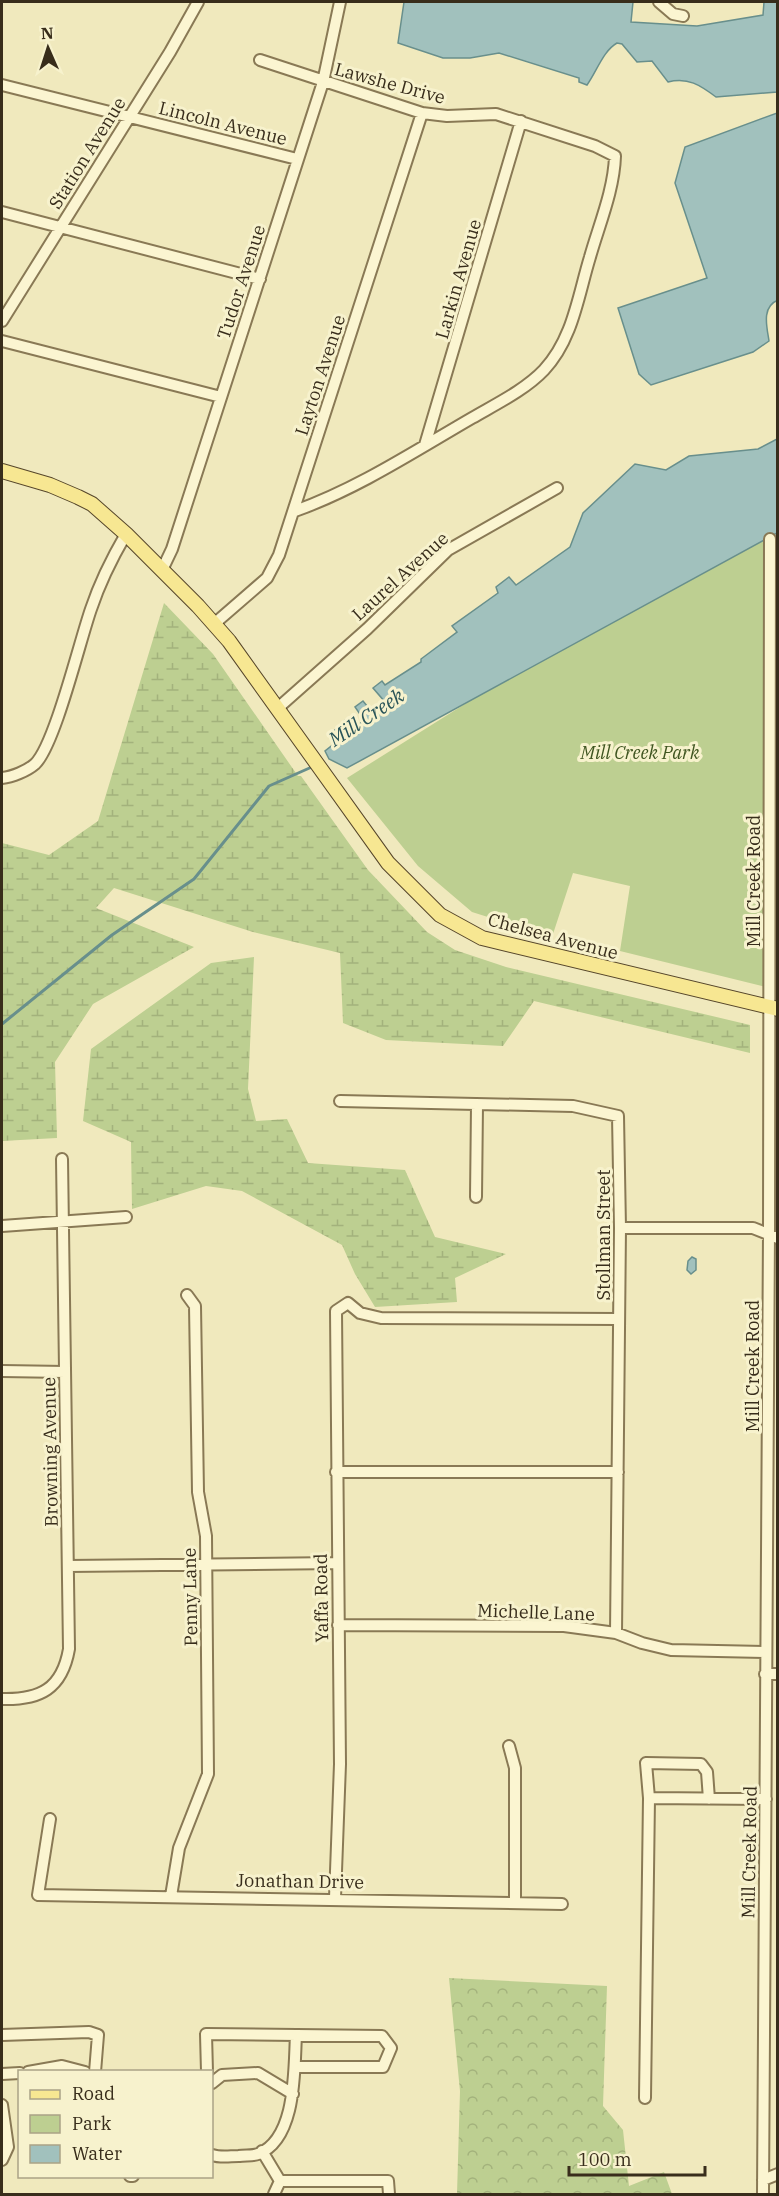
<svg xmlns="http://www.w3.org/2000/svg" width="779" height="2196" font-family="'IBM Plex Serif',serif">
<defs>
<pattern id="forest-crowns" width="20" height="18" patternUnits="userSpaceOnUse" patternTransform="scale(1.5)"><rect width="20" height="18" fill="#bdcf91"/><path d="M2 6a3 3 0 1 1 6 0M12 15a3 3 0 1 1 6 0" fill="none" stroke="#a3b27c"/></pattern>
<pattern id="wetland-marsh" width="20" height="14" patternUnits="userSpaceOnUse" patternTransform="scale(1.5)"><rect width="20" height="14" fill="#bdcf91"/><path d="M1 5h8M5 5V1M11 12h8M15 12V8" fill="none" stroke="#a3b27c"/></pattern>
</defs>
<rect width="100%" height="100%" fill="#f0e9bd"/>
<path fill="url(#forest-crowns)" d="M449,1978l158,8 -4,120 20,24 6,56 35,-14 8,22h-215l3,-103z"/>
<path fill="url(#wetland-marsh)" d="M164,603l49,51 85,122h3l67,94 59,62 28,18 51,17 244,58v28l-216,-52 -31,45 -117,-6 -43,-17 -3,-70 -87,-21 -139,-44 -18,20 98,39 -101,57 -38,58 2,76 -55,3v-298l47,12 49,-34z
M254,957l-6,132 8,32 31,-2 21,44 97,7 30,67 71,17 -51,24 2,24 -82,5 -20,-33 -13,-29 -100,-54 -36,-5 -74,23 -1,-67 -48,-21 8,-72 120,-86z"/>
<path fill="#bdcf91" d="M772,531l2,458 -154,-38 10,-65 -57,-13 -21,64 -80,-25 -54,-46 -71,-88 322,-202z"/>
<path fill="#a1c1bd" stroke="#688f8c" stroke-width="1.5" d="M404,2h229l-2,20 66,4 66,-11 1,-13h13v90l-61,5c-16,-12 -28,-20 -48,-15l-16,-21 -15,1 -15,-18 -5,-1c-14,8 -20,28 -30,42l-8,-3v-4l-80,-25 -29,5h-27l-45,-15z
M777,113l1,187c-17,7 -11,27 -9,41l-16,11 -102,33 -12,-11 -21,-66 89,-30 -32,-95 10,-36z
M777,439v94l-430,235 -18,-9 -4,-8 15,-12 -6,-8 4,-4 7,9 6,-5 -7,-10 5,-3 7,9 8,-7 -9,-13 8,-6 9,11 13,-10 -12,-14 9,-7 3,4 36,-23v-3l36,-27 -5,-6 46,-33 -2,-6 13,-10 7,8 54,-38 13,-34 52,-49 31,6 23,-14 69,-7z
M692,1257l4,2v11l-5,4 -4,-4 1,-9z"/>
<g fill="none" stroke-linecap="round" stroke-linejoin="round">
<path stroke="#688f8c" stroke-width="3" d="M2,1024l110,-89 82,-56 75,-93 45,-20"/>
<g stroke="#897955" stroke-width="14">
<path id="minor" d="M659,2l14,12 10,2
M260,60l162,53 25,3 49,-2 99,32 20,10c-1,34 -16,69 -25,101 -12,39 -17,82 -46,113 -19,20 -48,34 -72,48 -57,33 -115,71 -177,93
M2,85l295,74
M2,212l258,67
M2,321l168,-269 28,-50
M2,341l219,56
M425,445l96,-324
M162,570l10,-21 151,-467 17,-80
M214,624l53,-46 12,-23 143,-442
M279,707l88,-78 81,-79 109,-62
M2,778c10,-1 25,-7 33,-14 20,-19 45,-124 56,-155 9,-27 21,-51 35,-75
M340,1101l233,5 45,10 2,112 -4,405
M476,1197l1,-92
M2,1226l124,-9
M620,1228h133l25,10
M2,1371l63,1
M336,1472h282
M68,1566l269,-3
M338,1625l226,1 52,7 26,10 29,7 95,2
M765,1674h13
M2,1699c38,1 60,-10 67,-50l-7,-490
M509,1746l6,22v134
M649,1798l117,1
M50,1819l-12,76 524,9
M171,1896l8,-48 29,-74 -2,-238 -8,-44 -3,-186 -8,-11
M335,1898l5,-134 -4,-453 12,-8 12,10 21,5 238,1
M2,2035l87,-3 9,3 -3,37
M28,2072l34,-6 23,6
M207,2072l-1,-38 176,2 9,12 -8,19h-88
M2,2074l18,-1
M212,2083l10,-8 36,-2 35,21
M645,2098l4,-300 -3,-35 55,1 6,8 2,27
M2,2105l6,42 -6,13
M262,2151l18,30h108l1,13
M212,2155c9,3 18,1 27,1 6,-1 14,0 19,-2 39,-15 36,-85 38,-119
M130,2176h3
M763,2180l15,-6
M274,2194l6,-13
M763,2194l6,-961 1,-694"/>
</g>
<g stroke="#56462a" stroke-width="16">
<path id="major" d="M2,471l48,14 28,12 14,7 34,30 72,72 31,35 159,222 52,52 42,23 296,71"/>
</g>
<use href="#minor" stroke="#fbf5d1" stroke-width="10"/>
<use href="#major" stroke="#f7e792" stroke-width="14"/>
</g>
<g text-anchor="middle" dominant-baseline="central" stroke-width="6" stroke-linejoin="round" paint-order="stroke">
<g font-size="18" fill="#382d1b" stroke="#f7f2cd">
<text transform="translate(390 83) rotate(15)">Lawshe Drive</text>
<text transform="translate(223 123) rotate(14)">Lincoln Avenue</text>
<text transform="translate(87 153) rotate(-58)">Station Avenue</text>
<text transform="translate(458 279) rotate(-74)">Larkin Avenue</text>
<text transform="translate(241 282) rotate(-72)">Tudor Avenue</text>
<text transform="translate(320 375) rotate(-72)">Layton Avenue</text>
<text transform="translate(400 576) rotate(-42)">Laurel Avenue</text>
<text transform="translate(753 881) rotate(-90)">Mill Creek Road</text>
<text transform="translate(553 936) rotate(15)">Chelsea Avenue</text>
<text transform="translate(603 1235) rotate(-90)">Stollman Street</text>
<text transform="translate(752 1366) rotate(-90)">Mill Creek Road</text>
<text transform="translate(50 1452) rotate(-91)">Browning Avenue</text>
<text transform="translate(190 1597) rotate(-91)">Penny Lane</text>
<text transform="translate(321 1598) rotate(-91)">Yaffa Road</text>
<text transform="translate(536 1612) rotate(2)">Michelle Lane</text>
<text transform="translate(749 1852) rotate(-89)">Mill Creek Road</text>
<text transform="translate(300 1881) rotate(1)">Jonathan Drive</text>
</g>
<g font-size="18" font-style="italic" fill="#3f5520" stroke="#f7f2cd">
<text x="640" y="752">Mill Creek Park</text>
</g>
<g font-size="20" font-style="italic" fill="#295458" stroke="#f7f2cd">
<text transform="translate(366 717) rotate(-34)">Mill Creek</text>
</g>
</g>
<rect width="779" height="2196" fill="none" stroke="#382d1b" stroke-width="6"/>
<rect x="18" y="2070" width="195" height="108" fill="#f7f2cd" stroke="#aba386" stroke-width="1.5"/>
<rect x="30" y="2090" width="30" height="9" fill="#f7e792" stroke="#aba386" stroke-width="1.5"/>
<text x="72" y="2100" font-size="18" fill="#382d1b">Road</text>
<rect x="30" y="2115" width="30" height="18" fill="#bdcf91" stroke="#aba386" stroke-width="1.5"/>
<text x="72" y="2130" font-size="18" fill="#382d1b">Park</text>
<rect x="30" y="2145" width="30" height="18" fill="#a1c1bd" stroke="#aba386" stroke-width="1.5"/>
<text x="72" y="2160" font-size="18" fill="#382d1b">Water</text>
<g transform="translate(48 48) rotate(357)" stroke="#f7f2cd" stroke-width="4.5" paint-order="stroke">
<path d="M0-4.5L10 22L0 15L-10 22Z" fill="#382d1b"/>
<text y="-9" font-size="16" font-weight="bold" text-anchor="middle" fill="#382d1b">N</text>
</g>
<path d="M569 2166v9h136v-9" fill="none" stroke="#382d1b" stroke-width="3"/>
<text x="578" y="2166" font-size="18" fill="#382d1b" stroke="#f7f2cd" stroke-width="4.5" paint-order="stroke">100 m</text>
</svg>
